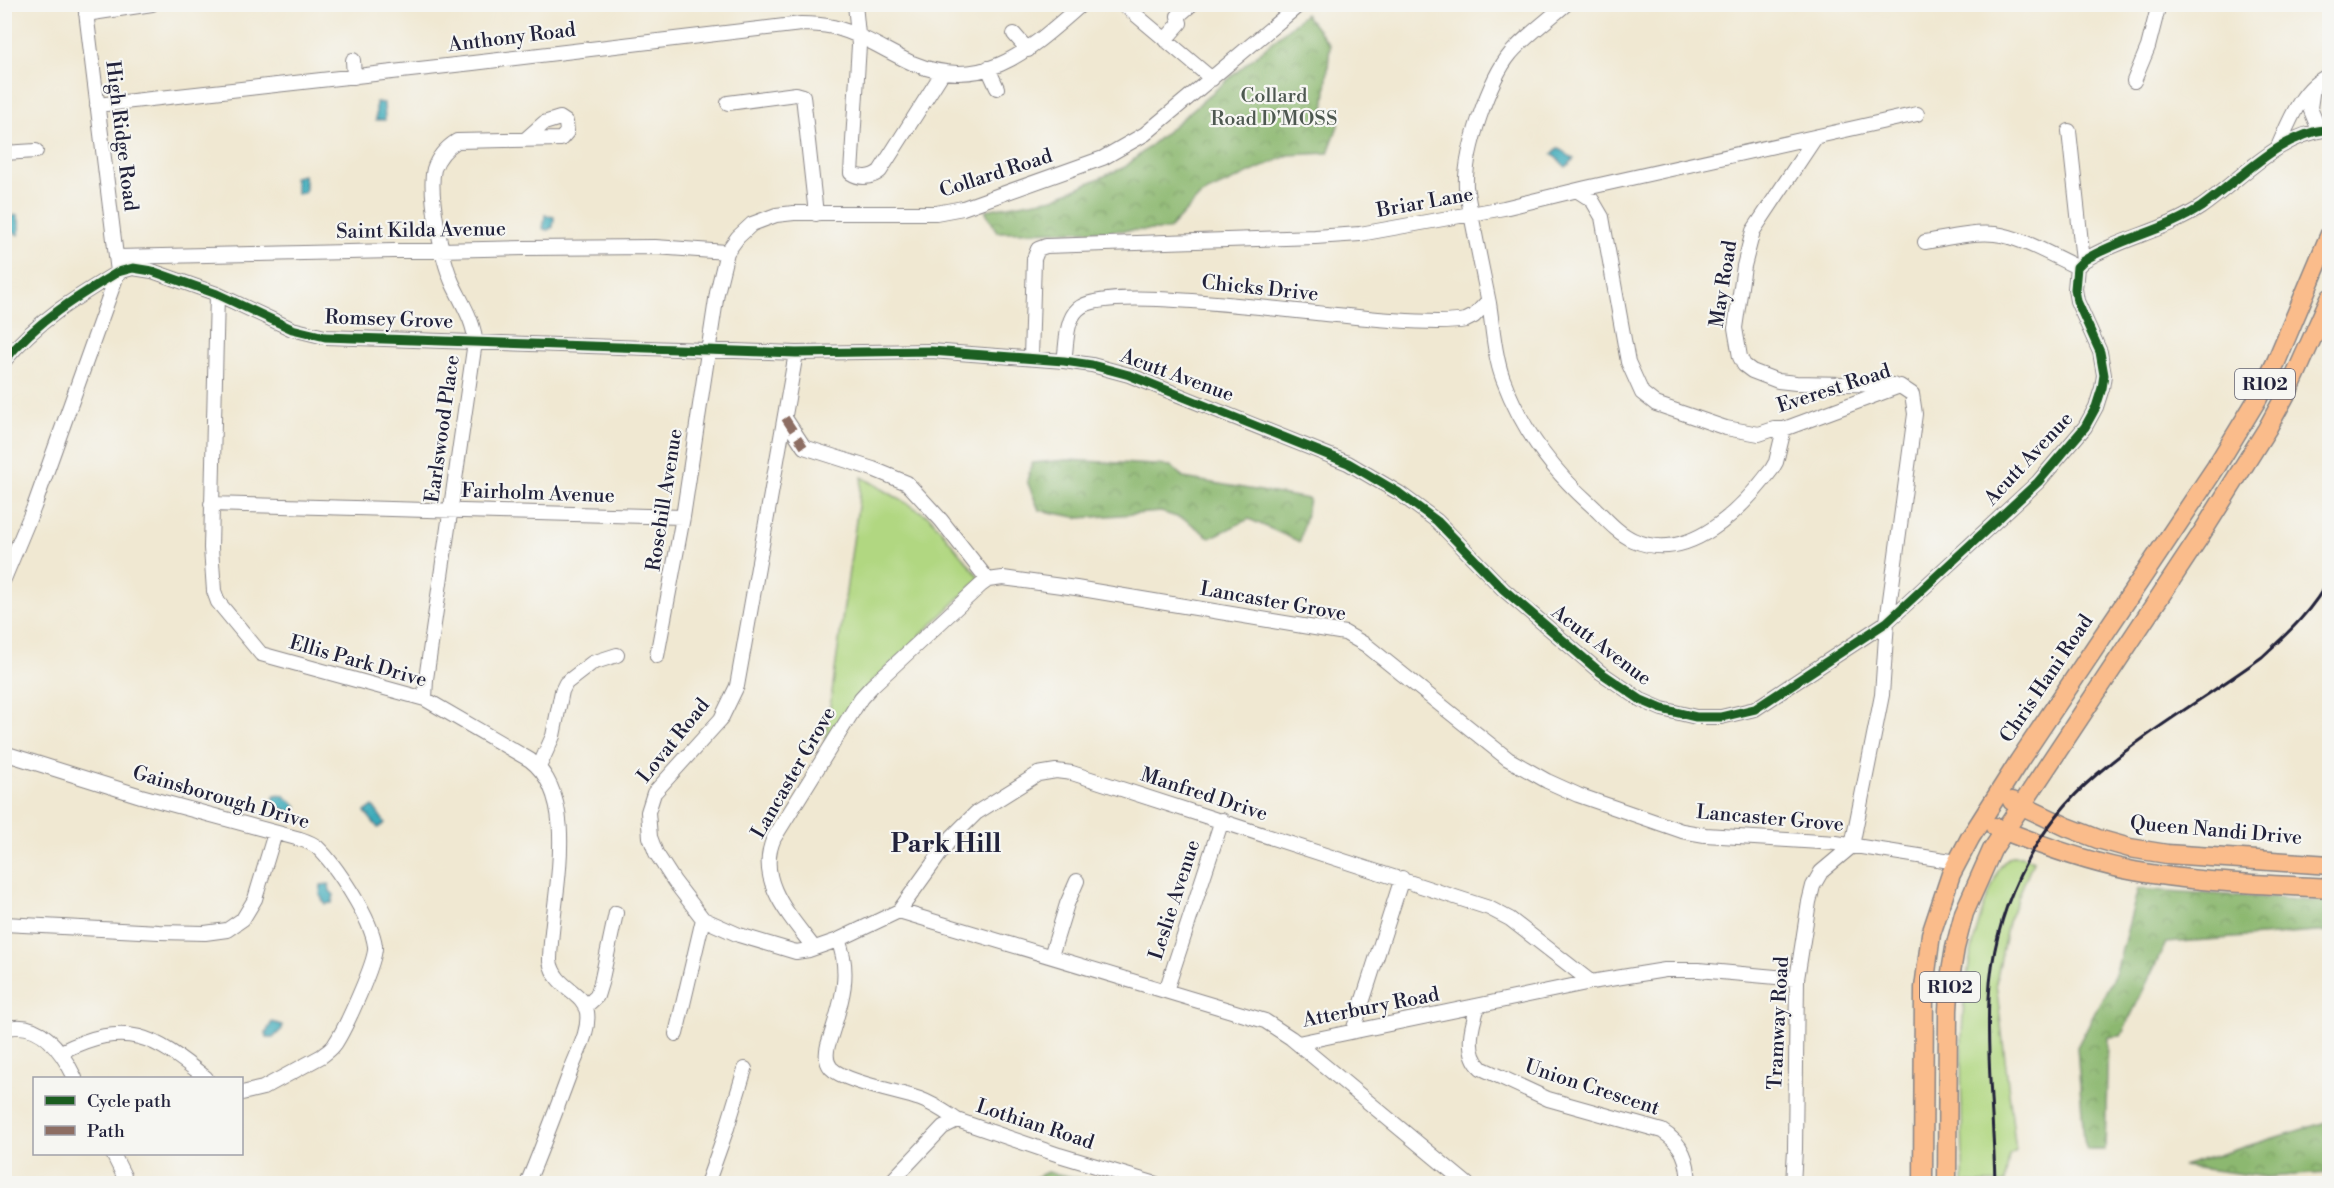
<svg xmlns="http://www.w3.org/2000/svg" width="2334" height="1188" font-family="'Libre Bodoni',serif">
<defs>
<pattern id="forest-crowns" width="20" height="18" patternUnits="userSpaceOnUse" patternTransform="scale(1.5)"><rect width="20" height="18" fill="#8cb86f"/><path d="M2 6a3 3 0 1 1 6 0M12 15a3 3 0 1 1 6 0" fill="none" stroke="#72955c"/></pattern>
</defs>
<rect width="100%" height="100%" fill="#f6f6f2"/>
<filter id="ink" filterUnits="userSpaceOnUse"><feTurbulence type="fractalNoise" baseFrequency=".0167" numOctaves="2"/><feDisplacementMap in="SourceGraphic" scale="12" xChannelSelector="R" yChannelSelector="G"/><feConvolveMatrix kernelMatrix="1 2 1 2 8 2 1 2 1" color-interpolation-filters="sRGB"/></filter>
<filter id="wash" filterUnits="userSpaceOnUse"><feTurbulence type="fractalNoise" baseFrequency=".008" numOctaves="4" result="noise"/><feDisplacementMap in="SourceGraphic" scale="24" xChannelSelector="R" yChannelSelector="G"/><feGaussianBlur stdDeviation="1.35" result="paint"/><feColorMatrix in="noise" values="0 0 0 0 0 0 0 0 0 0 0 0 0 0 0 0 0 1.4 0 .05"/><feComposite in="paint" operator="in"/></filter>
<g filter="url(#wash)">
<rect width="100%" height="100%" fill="#f0e8d2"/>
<path fill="#b1d781" stroke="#6a7c5e" stroke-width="1.5" d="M862,477l68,40 50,61 -113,109 -42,55z
M2012,856h10l11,5 -25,61 -12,61 20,168 -7,4 -4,28h-42c0,-97 -12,-202 28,-294 5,-12 8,-27 21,-33z"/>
<path fill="url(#forest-crowns)" stroke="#576d55" stroke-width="1.5" d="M1305,14l25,31 -6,67 15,11 -11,30 -39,2 -88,40 -33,35 -171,2 -12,-22 69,-12 71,-31z
M1068,460l103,6 13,12 125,21 -9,43 -51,-23 -39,19 -24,-18 -25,-8 -81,6 -41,-8 -12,-29 5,-18z
M2138,889l191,13v29l-163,12 -45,93 -13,1 -3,113h-18l-3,-10 -7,-93 39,-75z
M2329,1121v52l-63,4 -84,-11z
M1047,1172l57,11h-80z"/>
<path fill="#3cabba" stroke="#2f667a" stroke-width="1.5" d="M376,102l8,1 1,17h-9z
M1558,148l16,11 -8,8 -14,-13z
M304,175l2,14 -2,4 -7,1 -3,-17z
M17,215l3,9 -1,11 -7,-3 -3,-15z
M545,215l9,2 -1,10 -5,3 -5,-1z
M283,795l14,11 -1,5 -4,1 -18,-7v-9z
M373,806l12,17 -7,5 -13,-16z
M329,884l1,7 4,4 -2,8 -7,1 -5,-9 1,-10z
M272,1022l10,3v4l-9,9 -6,-1 -1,-4z"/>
</g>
<g filter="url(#ink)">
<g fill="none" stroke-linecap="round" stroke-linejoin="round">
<g stroke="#898586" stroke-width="16">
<path id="minor" d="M855,4l4,41 -8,128c9,6 21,5 29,-2l63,-99
M1123,4l89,75
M1566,4c-18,16 -39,31 -55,49 -22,26 -47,100 -45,134 7,39 15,77 23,116 4,25 5,52 14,76 18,48 47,89 85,123 14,12 27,30 45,38 56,25 109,-31 139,-71l4,-7 8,-33
M86,14l66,-10
M1014,34l14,16
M1165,40l15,-17 -2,-7 14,-12
M353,60l1,17
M988,68l9,20
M2134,81l14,-34 11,-43
M2313,87l-3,21 9,22
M728,103l68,-9 7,2 13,118
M97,105l376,-42 328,-39c11,0 22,1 32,3 28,7 53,24 79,36 74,31 119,-15 170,-59
M2069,131l14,130
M1815,138l-62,93 -9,35 -9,62 5,29 4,8 8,6 26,10 18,2 97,2
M2278,147c11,-25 24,-61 52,-72
M4,153l32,-2
M1578,191l14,9 10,17 26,145 14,31 14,11 70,24 33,6 15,-5h10l116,-43 12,8 3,20 -28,208 -5,73 -30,151
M1925,242c23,-4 47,-10 70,-8 26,3 58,22 82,33
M117,257l408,-9 130,-1 72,5
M217,294l-6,254 3,43 4,11 43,52 164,45 105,61c53,40 20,144 20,201 5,28 33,29 37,51 3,19 -10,41 -16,58 -14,38 -28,76 -44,114
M796,353l-59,333 -16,33 -67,74 -6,19 2,25 6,16 18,28 29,38 36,16 57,17 13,-2 29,-10 61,-29 53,-74 24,-24 62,-39 18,-3 16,2 417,135 21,11 81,63
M1031,357l3,-98 4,-10 8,-3 269,-9 45,-3 144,-26 82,-20 331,-74
M4,361c33,-40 71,-63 114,-89l15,-4 19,3 65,23 75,35 33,8 471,16 135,-2 133,10 28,4 37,10 219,88 51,30 38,28 66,68 97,83 41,28 21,9 34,8h25l34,-8 132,-87 151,-140 47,-55 11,-20 6,-19 2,-13 -4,-23 -23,-51 -2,-12 2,-22 6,-6c37,-23 82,-30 118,-54 40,-28 78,-73 129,-78
M1064,361c3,-16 1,-40 14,-52 36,-33 316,24 388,11l8,-4 14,-15
M785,418l19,29 69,22 34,14 34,37 47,60
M211,504l472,13
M4,579l30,-72 84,-235 -33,-268
M657,656l26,-139 34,-224 10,-41 11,-15 14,-13 24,-9 18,-2h142l27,-5 140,-50 42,-24 155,-130
M425,699l1,-20 49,-337c0,-20 -15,-42 -23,-60 -10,-23 -24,-89 -18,-113 4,-12 12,-21 23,-28l104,-2 6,-7 -1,-10 -6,-4 -16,5 -18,16
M4,753l137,43 159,43c6,2 12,4 17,8 19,18 55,73 58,99 2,14 -30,83 -40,98 -3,5 -8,8 -13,12l-59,32 -21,5
M539,767l14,-31 9,-45 4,-8 26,-20 25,-8
M899,911l366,110 26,17 176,146
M4,924l155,8 46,1 22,-3 16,-11 12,-20 20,-66
M838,940c15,36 1,69 -10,105 -2,8 -3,16 3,23 13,14 69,24 89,31 14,5 25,13 37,21
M814,948c-24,-32 -59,-68 -40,-110l87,-140 11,-12 109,-101 7,-5 15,-2 73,10 269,45 21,12 142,114 39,22 31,14 104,36 23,4 131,8 121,19
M1051,956l16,-52 10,-23
M1166,991l56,-171
M1478,1006c-6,19 -14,46 3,62l67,31 114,32c21,13 26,29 27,53
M585,1007l12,-11 4,-13 15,-70
M4,1029c36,-11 58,22 71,49
M1353,1031l49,-153
M676,1034l27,-115
M1298,1043l293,-61 74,-12h33l99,9
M61,1052c66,-33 93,-16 145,26
M113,1154l15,30
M707,1184l20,-56 18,-59
M889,1184l54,-57 14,-7 102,35 97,29
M1793,1184l2,-35 2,-170 12,-77 4,-16 8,-14 31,-26"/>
</g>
<g stroke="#898586" stroke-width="21">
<path id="major" d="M2012,801l55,26 31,12 32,9 37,6 163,11
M1995,827c42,17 95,36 139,44 64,12 131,13 196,17
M1923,1184l1,-196 7,-54 20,-60 19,-36 49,-77 197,-294 42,-69 18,-36 54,-128
M1947,1184l1,-174 2,-32 5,-30 9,-35 28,-63 208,-314 67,-107 25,-46 38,-85"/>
</g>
<use href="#minor" stroke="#fff" stroke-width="14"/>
<use href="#major" stroke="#fabc8b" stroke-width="18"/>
<path stroke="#22223b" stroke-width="3" d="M1995,1184c-1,-62 -9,-125 -6,-186 4,-85 42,-167 107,-223 51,-44 111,-78 166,-118 26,-24 52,-48 68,-80"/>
<path stroke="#8d6e63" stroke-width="8" stroke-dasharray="15 8" stroke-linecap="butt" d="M785,418l19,29"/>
<g stroke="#f6f6f2" stroke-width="13">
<path id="cycleway" d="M4,361c33,-40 71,-63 114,-89l15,-4 19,3 65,23 75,35 33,8 471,16 135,-2 133,10 28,4 37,10 219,88 51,30 38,28 66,68 97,83 41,28 21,9 34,8h25l34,-8 132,-87 151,-140 47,-55 11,-20 6,-19 2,-13 -4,-23 -23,-51 -2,-12 2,-22 6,-6c37,-23 82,-30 118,-54 40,-28 78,-73 129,-78"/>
</g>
<use href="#cycleway" stroke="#1b5e20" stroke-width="9"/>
</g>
</g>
<g text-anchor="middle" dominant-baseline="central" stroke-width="4.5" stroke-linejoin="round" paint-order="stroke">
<g fill="#f6f6f2" stroke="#626272" stroke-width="1.5">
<rect x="2235" y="369" width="60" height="30" rx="4.5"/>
<rect x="1920" y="972" width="60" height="30" rx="4.5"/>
</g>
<g font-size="18" font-weight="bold" fill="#22223b">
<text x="2265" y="384">R102</text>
<text x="1950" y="987">R102</text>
</g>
<g font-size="20" fill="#22223b" stroke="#f6f6f2">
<text transform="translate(512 38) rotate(-7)">Anthony Road</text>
<text transform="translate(121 136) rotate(83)">High Ridge Road</text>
<text transform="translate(996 174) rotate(-18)">Collard Road</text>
<text transform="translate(1425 203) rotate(-10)">Briar Lane</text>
<text transform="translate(421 231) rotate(-1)">Saint Kilda Avenue</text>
<text transform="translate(1724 284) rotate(-81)">May Road</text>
<text transform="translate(1260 289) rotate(6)">Chicks Drive</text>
<text transform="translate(389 320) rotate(2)">Romsey Grove</text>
<text transform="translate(1177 376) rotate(20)">Acutt Avenue</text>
<text transform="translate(1834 389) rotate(-18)">Everest Road</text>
<text transform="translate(443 429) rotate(-82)">Earlswood Place</text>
<text transform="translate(2029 459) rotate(-47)">Acutt Avenue</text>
<text transform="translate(538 494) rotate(2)">Fairholm Avenue</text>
<text transform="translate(665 500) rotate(-81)">Rosehill Avenue</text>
<text transform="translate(1273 602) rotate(10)">Lancaster Grove</text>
<text transform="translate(1601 646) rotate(37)">Acutt Avenue</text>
<text transform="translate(358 662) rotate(16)">Ellis Park Drive</text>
<text transform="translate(2047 679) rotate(-56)">Chris Hani Road</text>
<text transform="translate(674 741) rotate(-51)">Lovat Road</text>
<text transform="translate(794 773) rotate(-60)">Lancaster Grove</text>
<text transform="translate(1204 795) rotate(18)">Manfred Drive</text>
<text transform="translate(221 798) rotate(16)">Gainsborough Drive</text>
<text transform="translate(1770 819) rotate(5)">Lancaster Grove</text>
<text transform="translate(2216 831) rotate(5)">Queen Nandi Drive</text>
<text transform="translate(1175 900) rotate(-72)">Leslie Avenue</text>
<text transform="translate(1371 1008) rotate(-11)">Atterbury Road</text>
<text transform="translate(1779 1023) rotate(-87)">Tramway Road</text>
<text transform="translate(1592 1088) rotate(18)">Union Crescent</text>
<text transform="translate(1035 1125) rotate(18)">Lothian Road</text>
</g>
<g font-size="20" fill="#4d5850" stroke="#f6f6f2">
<text x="1274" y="96">Collard<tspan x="1274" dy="23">Road D'MOSS</tspan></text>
</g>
<g font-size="26" font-weight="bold" fill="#22223b" stroke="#f6f6f2">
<text x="946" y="844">Park Hill</text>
</g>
</g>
<rect width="2334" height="1188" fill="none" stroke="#f6f6f2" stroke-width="24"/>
<rect x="33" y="1077" width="210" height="78" fill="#f6f6f2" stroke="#a1a1a9" stroke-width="1.5"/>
<rect x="45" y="1096" width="30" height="9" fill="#1b5e20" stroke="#a1a1a9" stroke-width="1.5"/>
<text x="87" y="1107" font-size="18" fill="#22223b">Cycle path</text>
<rect x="45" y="1126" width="30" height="9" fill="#8d6e63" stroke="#a1a1a9" stroke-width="1.5"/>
<text x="87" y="1137" font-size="18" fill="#22223b">Path</text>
</svg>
